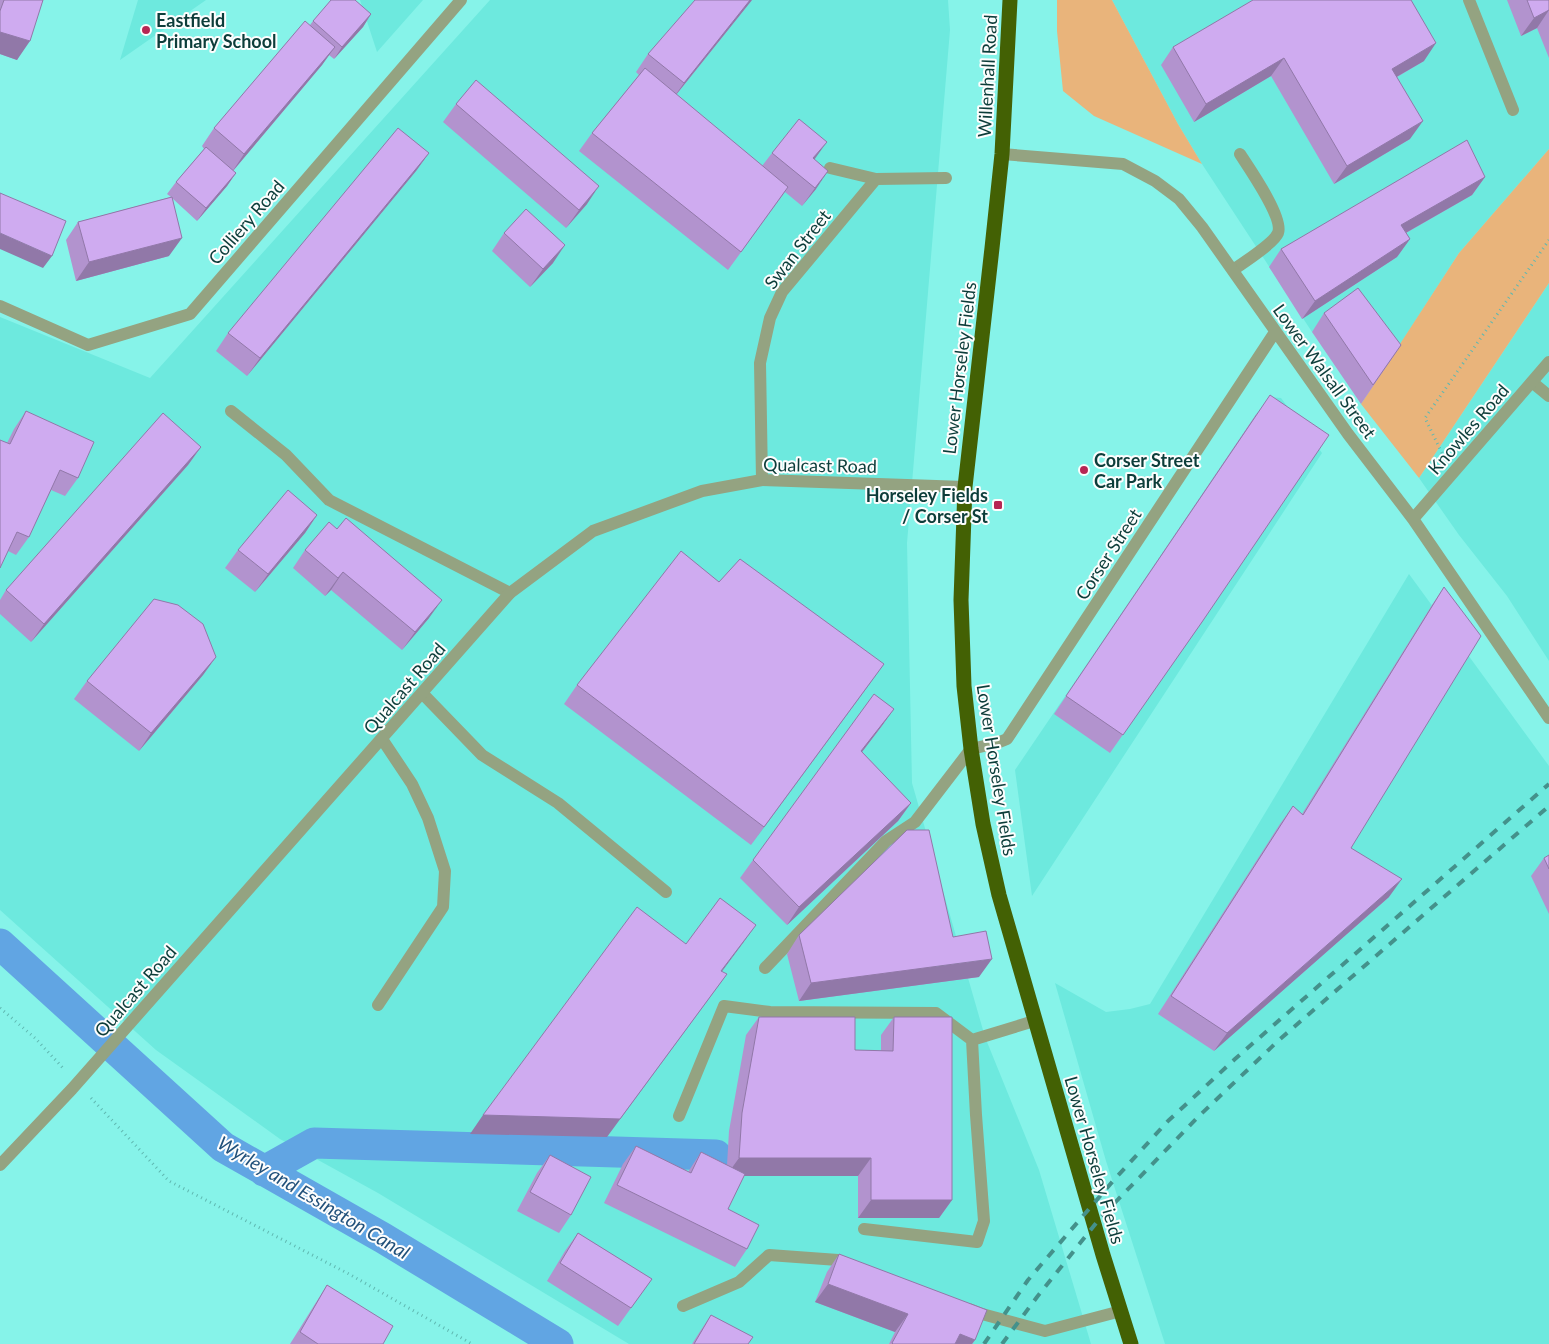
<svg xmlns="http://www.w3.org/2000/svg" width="1549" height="1344" font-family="Lato,sans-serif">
<rect width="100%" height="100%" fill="#86f3e9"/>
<path fill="#6de9de" d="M138,0h68l-86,60z
M360,0h63l-46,52z
M490,0h458l2,30 -43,513 5,240 73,254 54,133 52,174h-462l-251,-151 -98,-54 -124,-89 -156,-140v-593l150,61z
M1112,0h437v149l-90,104 -71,110 -76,-31 -110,-168 -24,-40z
M1549,283v378l-42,-65 -48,-61 -40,-57z
M1270,397l11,1 41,55 -290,443 -17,-126 242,-357z
M1409,574l140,192v578h-384l-59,-183 -51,-178 51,29 24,-3 20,-5z"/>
<path fill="#e9b47b" d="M1057,0h55l66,124 24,40 -108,-48 -31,-25 -6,-60z
M1549,149v134l-130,195 -58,-74 98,-151z"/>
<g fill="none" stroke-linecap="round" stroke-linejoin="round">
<path stroke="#61a5e3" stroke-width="31" d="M0,944l223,203 160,91 175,106
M264,1171l50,-28 402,12"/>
<path stroke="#5fb8b1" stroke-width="3" stroke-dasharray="1 4" stroke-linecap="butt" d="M1442,453l-17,-35 124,-178
M0,1008l35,30 28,30
M91,1098l78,83 180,93 123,70"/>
<path stroke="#94a381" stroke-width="12" d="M830,168l46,11
M1233,270c10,-7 41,-27 45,-37 6,-15 -29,-65 -38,-79
M1532,382l17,14
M231,411l55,44 43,45 181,93
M422,693l60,62 76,48 108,89
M765,968l121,-127 29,-19 56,-73
M378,1005l65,-98 2,-36 -17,-53 -16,-34 -30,-45
M679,1116l45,-110 46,6 166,1 36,27 62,-19
M864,1229l113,13 7,-21 -8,-106 -4,-75
M683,1306l56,-24 30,-27 69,5 11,5
M969,1309l13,5 63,17 76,-20"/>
<path stroke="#94a381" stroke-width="12" d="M1469,0l44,110
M1002,154l121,10 32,17 24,18 23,28 146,207 65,85 136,199
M0,306l88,39 102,-31 271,-314
M762,480l-2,-117 10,-45 12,-26 94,-113 70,-1
M1413,519l136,-157
M971,749l26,-6 10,-4 268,-407
M0,1165l72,-76 438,-496 83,-62 109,-40 60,-11 203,7"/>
<path stroke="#436104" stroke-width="15" d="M1010,0l-8,154 -10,94 -27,239 -4,113 3,86 7,63 12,75 16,71 104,360 28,89"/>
<path stroke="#44918b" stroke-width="4" stroke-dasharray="9 9" stroke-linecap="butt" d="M984,1344l44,-64 85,-99 55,-60 67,-62 314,-275
M1002,1344l35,-47 64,-80 98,-101 80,-76 270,-234"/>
</g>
<path fill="#b293ce" d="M0,0h43l-26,60 -17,-6z
M752,0l-76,95 86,71 10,-13 42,7 2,29 -14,17 -17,-14 -57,78 -149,-119 13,-18 47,-58 -3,-3 12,-18z
M1507,0h42v58l-12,-30 -16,8z
M371,14l-8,13 -29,32 -5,-4 -7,10 -89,106 3,2 -9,13 -30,35 -25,-23 -3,58 -93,25 -10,-41 12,-18 93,-25 -4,-3 9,-12 28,-33 -2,-3 12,-18 96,-103 3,-4z
M1173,47l251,14 -27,16 13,62 -76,45 -63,-108 -77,46 -33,-57z
M456,104l131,100 -21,24 -123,-106z
M429,153l-13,18 -169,205 -31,-25 12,-18z
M1485,177l-13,18 -66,38 4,6 -13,18 -95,62 -33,-52 12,-18z
M504,233l49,30 -23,24 -38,-36z
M1324,313l77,32 -40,59 -49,-72z
M26,411l52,67 -13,18 -14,-6 -22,47 -13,18 -8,-4 -1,-108 7,-14z
M1257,413l-55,209 -92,131 -56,-39z
M201,447l-13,18 -157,177 -31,-28v-14l6,-10z
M317,515l-12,18 -50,59 -30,-24 13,-18z
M337,529l92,89 -27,32 -71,-60 -6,6 -32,-28 12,-18z
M719,582l152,100 -120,163 -187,-141 13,-19z
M1444,587l-93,261 38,49 -175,154 -56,-37 122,-190 13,-18 9,8 130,-209z
M216,657l-13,18 -64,76 -65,-52 13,-18z
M894,709l-13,18 -19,25 49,51 -13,18 -111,104 -47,-47 13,-18z
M1549,855v59l-18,-38 13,-18z
M799,935l180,42 -180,24 -12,-47z
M759,1017l96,33 26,1v-16l13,-18 58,183 -13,18h-81v-42h-114l-16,33 19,40 -12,18 -131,-64 19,-39 13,-18 52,26 13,-20 26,13 2,-34 17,-96z
M550,1155l21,60 -12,18 -42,-22 20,-38z
M578,1233l74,46 -34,47 -71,-45 18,-30z
M839,1254l136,86 -3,4h-83l6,-12 -80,-30 12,-30z
M327,1285l56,59h-93l25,-40z
M711,1315l37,29h-56l7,-11z"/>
<path fill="#9178a8" d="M750,0h2l-81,101 13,-18z
M1549,10l-12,18 -16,8 13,-18z
M371,14l-8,13 -29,32 8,-12z
M0,32l30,9 -13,19 -17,-6z
M1436,43l-12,18 -45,26 13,-18z
M335,47l-13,18 -90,107 12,-18z
M1284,58l-13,18 -77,46 12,-18z
M1423,121l-13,18 -76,45 13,-18z
M827,142l-13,18 -1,-2z
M429,153l-13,18 -169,205 13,-18z
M828,171l-12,18 -14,17 13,-18z
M236,173l-9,13 -30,35 9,-13z
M1485,177l-13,18 -84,48 13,-18z
M599,186l-12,18 -21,24 13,-18z
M0,233l52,23 -9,12 -43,-19z
M182,238l-13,18 -93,25 13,-19z
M1410,239l-13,18 -95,62 13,-18z
M565,245l-12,18 -23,24 13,-18z
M201,447l-13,18 -157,177 13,-18z
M317,515l-12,18 -50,59 13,-18z
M343,572l-12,18 -6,6 13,-18z
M442,600l-13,18 -27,32 13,-18z
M216,657l-13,18 -64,76 12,-18z
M884,664l-13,18 -120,163 13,-18z
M894,709l-13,18 -32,42 12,-18z
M911,803l-13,18 -111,104 12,-18z
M1402,879l-13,18 -175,154 13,-18z
M756,925l-13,18 -34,46 12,-18z
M992,959l-13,18 -180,24 12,-18z
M727,974l-120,163 -137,-3 13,-19z
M739,1158h132l-13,18h-132z
M871,1200h81l-13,18h-81z
M828,1284l80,30 -13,18 -80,-30z
M960,1334l15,6 -3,4h-19z"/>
<path fill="#cfabf0" stroke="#9178a8" d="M4,0h39l-13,41 -30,-9v-21z
M331,0h24l16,14 -29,33 -29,-26z
M695,0h55l-66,83 -36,-29z
M1253,0h158l25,43 -44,26 31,52 -76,45 -63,-108 -78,46 -33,-57z
M1527,0h22v10l-15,8z
M305,21l30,26 -91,107 -30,-26z
M645,68l143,119 -47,65 -149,-119z
M476,80l123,106 -20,24 -123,-106z
M799,119l28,23 -14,16 15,13 -13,17 -43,-35z
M398,128l31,25 -169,205 -32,-25z
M1467,140l18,37 -84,48 9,14 -95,62 -34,-52z
M206,147l30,26 -30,35 -30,-26z
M0,193l66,28 -14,35 -52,-23z
M172,197l10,41 -93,24 -11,-40z
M526,209l39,36 -22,24 -39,-36z
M1358,288l43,57 -28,40 -49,-72z
M1270,395l59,40 -127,187 -79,113 -57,-39z
M26,411l68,31 -16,36 -18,-8 -31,67 -12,-5 -17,36v-128l10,4z
M163,413l38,34 -157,177 -38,-34z
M288,490l29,25 -49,59 -30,-24z
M346,518l96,82 -27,32 -72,-60 -5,6 -33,-28 24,-28 8,7z
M681,551l38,31 21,-23 144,105 -120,163 -187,-142z
M1444,587l37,49 -130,212 51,31 -175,154 -56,-37 122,-190 10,9z
M154,599l24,6 25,19 13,33 -65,76 -64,-52z
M874,694l20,15 -33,42 50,52 -112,104 -46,-47z
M907,830h22l24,107 33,-6 6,28 -181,24 -12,-48z
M1549,855v14l-5,-11z
M720,898l36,27 -35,46 6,3 -107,145 -137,-4 154,-208 49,37z
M759,1017h96v33l38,1 1,-34h58v183h-81v-42h-132l3,-45z
M636,1146l55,27 10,-21 44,22 -17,35 31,16 -12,24 -130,-64z
M550,1155l41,22 -20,38 -41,-23z
M578,1233l74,46 -21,29 -71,-45z
M839,1254l148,56 -12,30 -15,-6 -5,10h-62l-1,-1 16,-29 -80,-30z
M327,1285l66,41 -10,18h-65l-18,-12z
M711,1315l42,22 -5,7h-54z"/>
<g fill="#b62654" stroke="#fdfdfd" stroke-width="2">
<circle cx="146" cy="30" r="5"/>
<circle cx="1084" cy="470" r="5"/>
<rect x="993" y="500" width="10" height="10" rx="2.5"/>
</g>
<g text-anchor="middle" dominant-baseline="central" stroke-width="4" stroke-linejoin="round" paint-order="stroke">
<g font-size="18" font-weight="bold" fill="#0c3d3a" stroke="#fdfdfd" text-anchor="start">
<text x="156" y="20">Eastfield<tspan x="156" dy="21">Primary School</tspan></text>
<text x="1094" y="460">Corser Street<tspan x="1094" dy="21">Car Park</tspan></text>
<text x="988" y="495" text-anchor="end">Horseley Fields<tspan x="988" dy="21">/ Corser St</tspan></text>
</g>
<g font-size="18" fill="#0c3d3a" stroke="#fdfdfd">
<text transform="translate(987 76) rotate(-87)">Willenhall Road</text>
<text transform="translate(246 222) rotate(-49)">Colliery Road</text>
<text transform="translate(797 249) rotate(-52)">Swan Street</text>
<text transform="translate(959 368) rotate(-83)">Lower Horseley Fields</text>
<text transform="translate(1325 371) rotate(54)">Lower Walsall Street</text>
<text transform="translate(1468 429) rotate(-49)">Knowles Road</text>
<text transform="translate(820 465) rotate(1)">Qualcast Road</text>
<text transform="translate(1108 554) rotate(-57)">Corser Street</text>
<text transform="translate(404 688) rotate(-49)">Qualcast Road</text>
<text transform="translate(997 770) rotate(81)">Lower Horseley Fields</text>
<text transform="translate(135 991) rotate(-49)">Qualcast Road</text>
<text transform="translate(1095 1160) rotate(74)">Lower Horseley Fields</text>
</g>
<g font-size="19" font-style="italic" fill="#21517b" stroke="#fdfdfd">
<text transform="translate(314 1197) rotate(31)">Wyrley and Essington Canal</text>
</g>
</g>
</svg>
